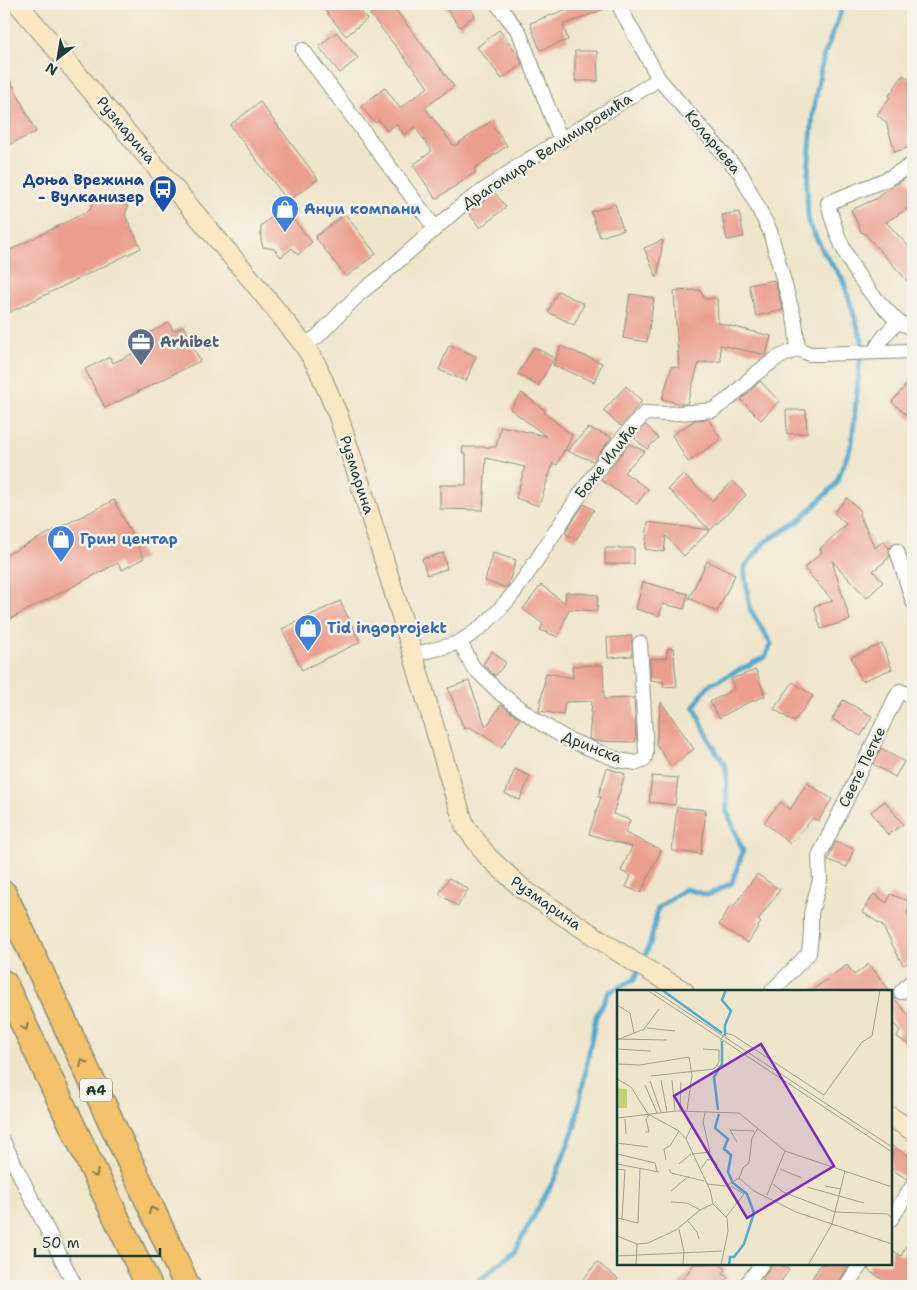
<svg xmlns="http://www.w3.org/2000/svg" width="917" height="1290" font-family="'Shantell Sans',sans-serif">
<rect width="100%" height="100%" fill="#f7f3e8"/>
<filter id="ink" filterUnits="userSpaceOnUse"><feTurbulence type="fractalNoise" baseFrequency=".02" numOctaves="2"/><feDisplacementMap in="SourceGraphic" scale="10" xChannelSelector="R" yChannelSelector="G"/><feConvolveMatrix kernelMatrix="1 2 1 2 8 2 1 2 1" color-interpolation-filters="sRGB"/></filter>
<filter id="wash" filterUnits="userSpaceOnUse"><feTurbulence type="fractalNoise" baseFrequency=".0096" numOctaves="4" result="noise"/><feDisplacementMap in="SourceGraphic" scale="20" xChannelSelector="R" yChannelSelector="G"/><feGaussianBlur stdDeviation="1.12" result="paint"/><feColorMatrix in="noise" values="0 0 0 0 0 0 0 0 0 0 0 0 0 0 0 0 0 1.4 0 .05"/><feComposite in="paint" operator="in"/></filter>
<g filter="url(#wash)">
<rect width="100%" height="100%" fill="#efe5ca"/>
<g fill="none" stroke-linecap="round" stroke-linejoin="round">
<path stroke="#53aacf" stroke-width="5" d="M642,962l8,-18 8,-36 27,-19 23,6 24,-12 11,-32 -16,-39 -1,-45 -15,-24 -17,-37 15,-21 56,-28 6,-13 -21,-35 -6,-41 21,-26 34,-21 37,-37 16,-41 10,-103 -19,-60 -20,-29 -15,-29 -1,-37 6,-72 10,-55 21,-54
M473,1286l42,-36 40,-72 20,-52 21,-110 13,-24 25,-12 5,-11"/>
</g>
<g id="blocks">
<path fill="#eb9e8d" d="M320,4h35l12,15 -21,17z
M383,4h8l63,82 -29,22 29,38 36,-24 17,24 -33,23 2,3 -40,27 -23,-34 19,-14 -17,-24 -11,8 -8,-11 -9,7 -8,-11 -4,3 -14,-17 24,-18 15,20 28,-21 -58,-73z
M443,4h24l8,11 -15,12z
M563,4h46l1,3 -47,18 5,15 -28,10 -10,-27 35,-13z
M499,30l20,25 3,9 -20,15 -25,-32z
M336,32l22,26 -18,15 -21,-26z
M575,51h22l1,30h-23z
M4,67l32,65 -32,15z
M903,75l10,7v64l-18,6 -9,-30 -9,-7 13,-18 -1,-1z
M260,102l58,77 -30,22 -58,-76z
M907,178l6,10v17l-27,17 27,29v36l-50,-55 -1,1 -11,-23 29,-13 -2,-2z
M495,193l11,14 -26,21 -12,-16z
M96,194l32,12 -3,9 16,33 -137,67v-62l86,-43z
M615,204l8,26 -23,7 -9,-25z
M283,207l29,35 -14,13 -6,-7 -11,9 -7,-8 -11,-2 -2,-7v-14z
M739,212l5,25 -17,3 -5,-25z
M345,214l31,40 -30,23 -31,-40z
M663,240l-6,38 -13,-30z
M774,280l9,30 -27,6 -7,-31z
M700,290l5,9 12,-1 1,25 53,13 -5,19 -46,-10 1,16 -22,2 -12,41h-7l-18,-5 10,-33 7,2 -5,-77z
M558,291l26,13 -10,21 -26,-13z
M630,294l24,4 -7,44 -24,-4z
M169,323l4,8 10,-5 17,35 -95,47 -20,-39 25,-12 3,6 37,-18 -5,-10z
M449,345l27,11 -10,25 -27,-11z
M561,346l41,17 -8,19 -41,-17z
M534,347l20,11 -16,28 -20,-12z
M913,377v44l-21,-19z
M760,381l19,20 -18,19 -20,-20z
M626,386l16,15 -21,25 -18,-15z
M522,393l24,18 -2,2 28,22 -7,16 -1,-1 -7,15 -4,-2 -14,43 -23,-8 9,-31 -39,-9 -3,52 -43,-1v-24h26v-31l-4,-1 1,-6h33l5,-21 45,10 -36,-27z
M786,410h20l1,23 -20,1z
M708,419l13,20 -33,23 -16,-27 23,-15z
M646,425l12,13 -11,11 -13,-11z
M588,428l24,9 -19,24 -26,-10z
M629,444l16,7 -21,21 24,17 -11,15 -36,-24z
M683,474l29,27 21,-20 13,14 -62,61 -18,-20 -2,16 -19,-3 3,-27 62,8 -42,-41z
M847,498l14,13 -2,3 16,34 8,-7 6,7 1,9 -17,14 10,11 -16,16 -35,-37 18,59 -29,9 -7,-23 19,-5 -29,-33 18,-16 -2,-3 26,-25 -12,-11z
M114,500l30,58 -22,12 -4,-7 -114,59v-66z
M584,504l10,6 -18,30 -11,-7z
M605,548h29v16h-29z
M443,553l4,16 -20,6 -5,-16z
M493,553l23,7 -9,28 -22,-7z
M707,561l28,14 -18,37 -28,-14z
M643,582l45,12 -4,15 -21,-5 -4,12 -23,-7z
M541,585l24,18 1,-11 32,3 -1,16 -28,-2 -11,28 -18,-7 3,-6 -20,-15z
M340,601l20,41 -58,28 -20,-41z
M632,636v20l-24,2 -1,-20z
M882,644l10,25 -30,12 -11,-24z
M668,648h5l4,38 -14,1 1,-5 -13,-2 -1,-21 16,-1z
M492,651l14,12 -11,13 -12,-12z
M603,665l1,34 30,-1 2,40 -1,4 -40,-1 -6,-2 3,-38 -27,1 -2,13 -24,-4 7,-38 27,5 -1,-12z
M756,670l9,26 -20,8 -26,14 -9,-16 24,-13 -3,-10z
M469,681l17,46 15,-22 19,14 -18,28 -32,-20 -6,2 -16,-41z
M793,682l20,14 -19,26 -20,-13z
M843,700l29,16 -11,20 -29,-17z
M661,702l33,47 -23,17 -15,-22z
M881,748l23,14 -9,15 -22,-13z
M607,768l18,6 -12,40 17,6 -5,13 36,17 -20,43 -15,-6 5,-11 -10,-5 11,-24 -43,-13 12,-37h-3z
M515,769l15,7 -10,24 -15,-6z
M652,776l26,2 -3,27 -26,-3z
M807,783l25,16 -14,22 -5,-3 -23,26 -26,-22 17,-20 9,8z
M885,801l18,23 -15,11 -17,-23z
M677,807l29,3 -5,44 -29,-3z
M835,842l19,7 -7,18 -19,-7z
M757,874l23,16 -22,30 3,2 -13,21 -29,-18 12,-21 3,2z
M449,878l19,11 -10,17 -19,-12z
M874,894l13,9 3,-9 21,8 -4,11 6,13v34l-10,5 -21,-40 -20,-13z
M869,964l21,27h-79l36,-26 7,10z
M891,994l18,22 4,-8v39l-16,-10 3,-6 -9,-11z
M891,1145l22,14v13l-6,7 -16,-10z
M913,1233v53h-31l3,-5 -17,-11 2,-6h21v-15l10,7z
M597,1262l21,17 -6,7h-34z
M694,1264h25l7,5 -3,4 5,4 -7,9h-43z
M772,1264h8l9,6 -11,16h-5l-11,-7z
M821,1264h29l-14,22h-29z"/>
</g>
</g>
<g filter="url(#ink)">
<use href="#blocks" fill-opacity="0" stroke="#87917f" stroke-width="1"/>
<g fill="none" stroke-linecap="round" stroke-linejoin="round">
<g stroke="#87917f" stroke-width="16">
<path id="minor" d="M497,4l22,28 42,109
M618,4l41,75 82,95 29,57 25,91 3,27
M303,50l132,178
M898,322c-10,-11 -22,-22 -31,-34 -19,-25 -32,-55 -39,-85l59,-24 26,-15
M304,345l13,-8 42,-43 20,-16 82,-72 59,-41 139,-86
M874,352c7,-13 13,-21 24,-30l15,6
M897,551l16,51
M460,642l13,25 28,27 35,26 31,19 51,21 19,3 7,-3 2,-7 -6,-110
M413,654c13,-3 38,-7 48,-13 44,-25 69,-72 96,-112 27,-41 54,-81 88,-116l23,1 45,-4 17,-12 24,-23 23,-17 21,-9 12,5h8l95,-3
M772,991l37,-38 2,-20v-20l9,-33 -1,-24 76,-157 5,-8 13,6
M901,992l12,-12
M4,1143l71,143
M891,1219l22,-34
M745,1286l17,-22
M846,1286l15,-22"/>
</g>
<g stroke="#87917f" stroke-width="21">
<path id="secondary" d="M18,4l232,274 54,67 13,21 21,49 22,68 46,148 47,159 12,36 23,31 36,33 110,72 50,29
M891,1117l22,14"/>
</g>
<g stroke="#87917f" stroke-width="28">
<path id="motorway" d="M4,894l134,285 49,107
M4,983l145,303"/>
</g>
<use href="#minor" stroke="#fff" stroke-width="14"/>
<use href="#secondary" stroke="#fae7c3" stroke-width="19"/>
<use href="#motorway" stroke="#f3c26a" stroke-width="25"/>
</g>
<defs><path id="oneway-chevron" d="M-2-3.5L2.5 0L-2 3.5" fill="none" stroke-width="1.6" stroke-linecap="round" stroke-linejoin="round" transform="scale(1.25)"/></defs>
<g stroke="#7e794c">
<use href="#oneway-chevron" transform="translate(25 1027) rotate(64)"/>
<use href="#oneway-chevron" transform="translate(83 1063) rotate(-115)"/>
<use href="#oneway-chevron" transform="translate(95 1174) rotate(64)"/>
<use href="#oneway-chevron" transform="translate(152 1210) rotate(-114)"/>
</g>
</g>
<defs>
<g id="bus-pin" transform="scale(1.4375)"><path d="M0 17L-7.5 6A9.5 9.5 0 1 1 7.5 6Z" fill="#1a4fb4" stroke="#f7f3e8"/><path d="M-5-6H5V4H4V6H2V4H-2V6H-4V4H-5ZM-3.5-4V0h7V-4ZM-3.5 1.2v1.5H-2V1.2ZM2 1.2v1.5H3.5V1.2Z" fill="#fff"/></g>
<g id="shop-pin" transform="scale(1.4375)"><path d="M0 17L-7.5 6A9.5 9.5 0 1 1 7.5 6Z" fill="#3f7fe0" stroke="#f7f3e8"/><path d="M-5-2.5h2.3a2.7 3.5 0 0 1 5.4 0H5L5.5 6h-11ZM-1.5-2.5h3a1.5 2.3 0 0 0-3 0Z" fill="#fff"/></g>
<g id="office-pin" transform="scale(1.4375)"><path d="M0 17L-7.5 6A9.5 9.5 0 1 1 7.5 6Z" fill="#5c6f8a" stroke="#f7f3e8"/><path d="M-6-3h4V-5.5h4V-3h4V5H-6ZM-1-4.5V-3h2v-1.5ZM-6 0V1H6V0Z" fill="#fff"/></g>
</defs>
<g fill-rule="evenodd">
<use href="#bus-pin" x="163" y="189"/>
<use href="#shop-pin" x="285" y="209"/>
<use href="#office-pin" x="141" y="342"/>
<use href="#shop-pin" x="61" y="539"/>
<use href="#shop-pin" x="308" y="628"/>
</g>
<g text-anchor="middle" dominant-baseline="central" stroke-width="5" stroke-linejoin="round" paint-order="stroke">
<rect fill="#f7f3e8" stroke="#60746a" stroke-width="1" x="80" y="1078.5" width="32" height="23" rx="4"/>
<g font-size="14" font-weight="bold" fill="#1f3d34">
<text x="96" y="1090">A4</text>
</g>
<g font-size="15" fill="#1f3d34" stroke="#f7f3e8">
<text transform="translate(126 130) rotate(50)">Рузмарина</text>
<text transform="translate(713 142) rotate(50)">Коларчева</text>
<text transform="translate(547 151) rotate(-33)">Драгомира Велимировића</text>
<text transform="translate(606 461) rotate(-52)">Боже Илића</text>
<text transform="translate(357 475) rotate(72)">Рузмарина</text>
<text transform="translate(592 747) rotate(22)">Дринска</text>
<text transform="translate(862 767) rotate(-64)">Свете Петке</text>
<text transform="translate(546 903) rotate(35)">Рузмарина</text>
</g>
<g font-size="15" font-weight="bold" fill="#164399" stroke="#f7f3e8" text-anchor="end">
<text x="144" y="180">Доња Врежина<tspan x="144" dy="17">- Вулканизер</tspan></text>
</g>
<g font-size="15" font-weight="bold" fill="#366cbe" stroke="#f7f3e8" text-anchor="start">
<text x="304" y="209">Анџи компани</text>
<text x="80" y="539">Грин центар</text>
<text x="327" y="628">Tid ingoprojekt</text>
</g>
<g font-size="15" font-weight="bold" fill="#4e5e75" stroke="#f7f3e8" text-anchor="start">
<text x="160" y="342">Arhibet</text>
</g>
</g>
<g transform="translate(617 990)">
<rect width="275" height="275" fill="#efe5ca"/>
<path d="M0,98l10,1v19h-10z" fill="#bed377"/>
<path fill="none" stroke="#53aacf" stroke-width="2.5" d="M45,0l60,43M108,46v-11l6,-14 -9,-11 4,-10M101,120l-4,-33 8,-13v-23M102,124l-4,14 13,11 -4,10 7,6 -3,17 5,11 14,11 7,19 -10,31 -10,13h-4l-1,8"/>
<path fill="none" stroke="#9ca28e" stroke-width="1" d="M30,0l245,162M36,0l239,157M0,15l13,8 4,20M30,38l28,3M1,49l49,1M0,50l27,-11 15,-20M103,51l5,-8 8,2 91,60 38,-53 10,-6 8,-46M0,59l34,2M0,74l23,1 49,-8 3,18 -5,36M34,86l63,-7 5,-7v-12l-16,-1M0,89l14,8 17,27 31,17 7,8 24,51 3,14 14,14 1,13 -7,34M44,90l6,32M55,90l3,31M33,91l11,31M28,95l12,28M63,121l1,-29M0,128l59,-7 63,2 46,38 107,36M8,129l1,15M28,142h4l-3,-13 3,-4M69,149l7,-16M120,152l-7,-12 24,1M0,153l31,4M0,164l38,9 2,9M75,164l18,-2 -7,-30 2,-9M49,170l-2,-11 6,-3 9,-15M0,174l42,8M62,174l12,-10M0,179l8,1 -3,49M52,179l2,4 33,8M163,179l22,9M83,180l7,-10 4,-1 7,6M122,188l15,13 42,21 96,32M90,194l19,2 13,-8 4,-10 6,-5 3,-25 6,-10M156,194l10,8 52,20 53,2 4,5M208,196l16,3M190,197l57,16M54,201l18,-15M150,205l18,-44M54,212l16,1 13,7M109,227l18,-23 -13,-8M0,228l21,5 2,-55M71,231l9,11 2,7M62,239l5,23 -1,13M0,246l20,8 -1,21M20,254l11,-1 28,-13 24,-20 13,-6M0,266l105,-5M191,275l24,-41 13,-53"/>
<path fill="#7b2cbf" fill-opacity="0.15" stroke="#7b2cbf" stroke-width="2.5" d="M144,54l73,122 -87,52 -73,-122z"/>
<rect width="275" height="275" fill="none" stroke="#1f3d34" stroke-width="2.5"/>
</g>
<rect width="917" height="1290" fill="none" stroke="#f7f3e8" stroke-width="20"/>
<g transform="translate(58 58) rotate(211)" stroke="#f7f3e8" stroke-width="4" paint-order="stroke">
<path d="M0-4L9 19L0 12L-9 19Z" fill="#1f3d34"/>
<text y="-8" font-size="14" font-weight="bold" text-anchor="middle" fill="#1f3d34">N</text>
</g>
<path d="M35 1248v8h125v-8" fill="none" stroke="#1f3d34" stroke-width="2.5"/>
<text x="42" y="1248" font-size="15" fill="#1f3d34" stroke="#f7f3e8" stroke-width="4" paint-order="stroke">50 m</text>
</svg>
